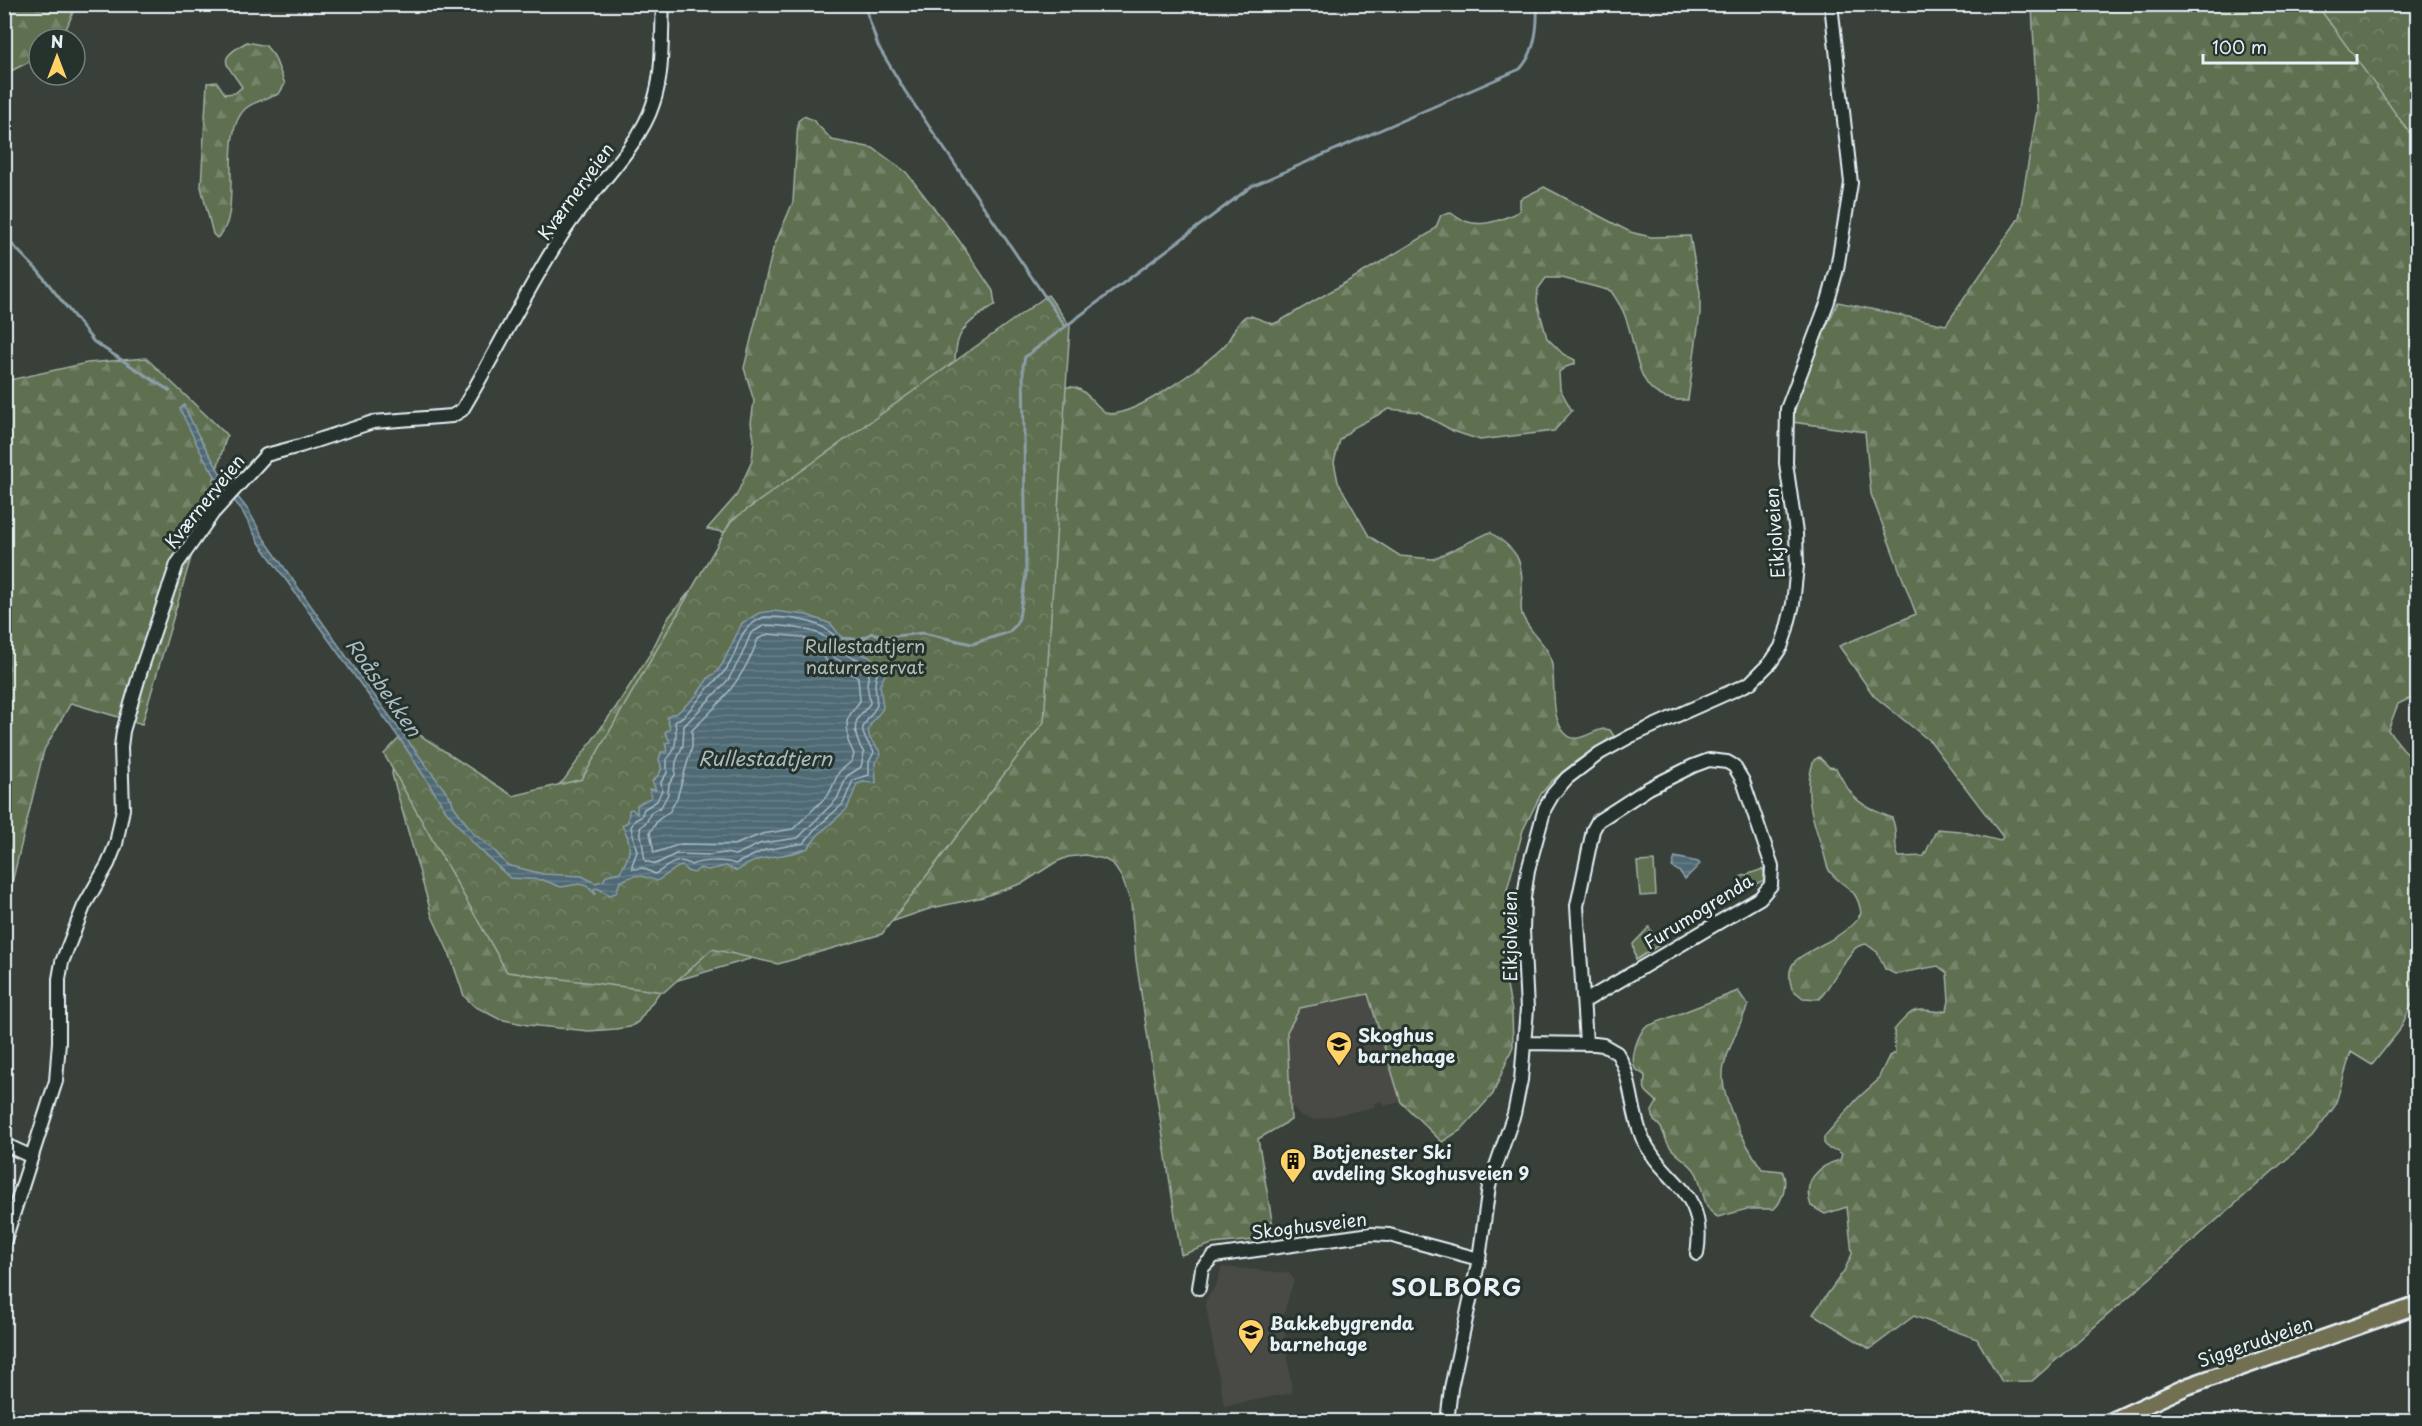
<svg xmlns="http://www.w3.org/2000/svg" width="2422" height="1426" font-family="'Playpen Sans',sans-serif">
<defs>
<pattern id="forest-firs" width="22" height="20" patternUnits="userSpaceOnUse" patternTransform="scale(1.5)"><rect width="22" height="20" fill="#5e6f51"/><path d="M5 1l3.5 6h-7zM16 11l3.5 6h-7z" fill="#75846b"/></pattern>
<pattern id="park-crowns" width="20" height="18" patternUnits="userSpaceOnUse" patternTransform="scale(1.5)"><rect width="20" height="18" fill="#5e6f51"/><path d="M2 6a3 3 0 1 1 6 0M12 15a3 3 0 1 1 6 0" fill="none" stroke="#75846b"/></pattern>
<pattern id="water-rules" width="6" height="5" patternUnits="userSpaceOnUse" patternTransform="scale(1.5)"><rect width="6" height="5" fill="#4f6974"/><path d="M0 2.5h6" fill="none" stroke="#687f89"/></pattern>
</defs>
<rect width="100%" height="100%" fill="#393f39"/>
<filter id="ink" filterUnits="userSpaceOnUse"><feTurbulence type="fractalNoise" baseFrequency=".0167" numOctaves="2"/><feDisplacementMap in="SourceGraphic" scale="12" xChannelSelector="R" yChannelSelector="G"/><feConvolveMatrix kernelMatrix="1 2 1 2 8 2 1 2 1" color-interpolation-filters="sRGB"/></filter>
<g filter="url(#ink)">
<path fill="#494a45" d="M1368,994l33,108 -16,4 -3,-5 -8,2 1,4 -60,13 -16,-5 -9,-11 -3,-72 13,-24z
M1222,1267l67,6 5,7 -11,36 9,77 -68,13 -19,-105 11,-16z"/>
<path fill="url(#forest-firs)" stroke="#a3b0a4" stroke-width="1.5" d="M5,4h71v1l-14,34h-23v18l-34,17z
M2032,5h350l36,102 -1,588 -19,9 -10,26 29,36 1,226 -19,39 -27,34 -21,-13 -16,54 -23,31 -280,244 -30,1 -25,-43 -63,-23 -44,33 -57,-35 31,-43 8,-17 -5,-47 -22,7 -14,-8c-9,-24 6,-40 29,-46l2,-6 -6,-4 -7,-1 -5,-6v-6l34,-39 19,-17 12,-25 6,-3 -1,-23c5,-6 12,-14 18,-18 12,-6 24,3 35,-2l2,-9 -2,-28 -9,-7 -43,8 -10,-5 -8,-17 -11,-8c-3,1 -6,1 -9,3 -8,4 -29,42 -37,52l-17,-1 -11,-9c-9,-29 9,-32 29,-44 14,-7 33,-18 40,-32 -4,-26 -16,-24 -30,-40 -5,-5 -5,-15 -8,-22 -10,-31 -21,-59 -9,-91l5,-3 10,10 7,1c17,33 22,36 56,50 7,15 0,28 7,39l25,-1 13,-27 23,2 40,10 3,-4 -72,-95 -57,-46 -35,-50 77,-32 -45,-120 -6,-62 -73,-10 11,-45 35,-75 108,23 73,-107 18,-108z
M247,42l19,4 8,10 11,28 -6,10c-11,4 -25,7 -34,15 -28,26 0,109 -28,129l-4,-4 -12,-47 6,-104 10,-1 8,12 10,-1 7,-6c-16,-25 -27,-27 5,-45z
M804,116l9,4 19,20 41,8 33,24 52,67 35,52 2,14c-42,26 -38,31 -42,78l-352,422 -46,-17 9,-8 52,-73 34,-53 18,-36 27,-33 33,-52 -21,-4 29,-33 16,-35 2,-22 -3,-16 3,-22 -10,-33 29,-119 20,-47 5,-81z
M1544,187l86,45 21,5 39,-1 10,57v20l-12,87c-55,3 -48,-46 -63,-84 -3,-9 -9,-17 -14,-25l-49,-13h-16l-8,11 -1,13 10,36 16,16 12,6v4l-9,3 -7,5 1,17 12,22 -18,20 -74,9 -27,-9 -34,-19 -30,-3 -36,19 -13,12 -6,22 4,20 31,54 31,20 33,3 57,-27c27,19 33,25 32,59 0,7 -2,17 0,23 5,17 25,29 29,46 6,21 -3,59 16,75 10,10 27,-6 38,-6l5,1 4,6 -38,25 -24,20 -11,13 -18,36 -16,60 1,17 5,21 -7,35v18l6,30 1,35 -20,48 -32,36 -19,12 -41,-40 -33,-108 -68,14 -13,24 4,88 -33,19 17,99 -63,6 -31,11 -45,-295 -5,-57 -9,-25 -9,-14 -9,-5 -19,-4 -17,2 -12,5 -33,21 -40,14 -51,11 -59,20 -38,6 -167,49 -7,7 -23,32 -8,5 -14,2 -27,2 -61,-6 -29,-6 -25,-13 -10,-10 -14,-41 -18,-39 -37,-131 -3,-11 1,-13 89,102 585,-476c17,-2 26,17 39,26 25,7 99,-48 118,-67 8,-9 12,-24 22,-30h5l22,8 7,-3 150,-88 6,-6 5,-12 10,-2c21,17 42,11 65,0l4,-3v-11z
M146,358l81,77 -85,289 -71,-21 -27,47 -39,162v-531l82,-18z
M1738,991l10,14c-8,20 -19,41 -24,61 -7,28 22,80 38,103l20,2c6,10 1,30 -8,38h-27l-29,8c-17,-8 -14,-32 -23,-46 -6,-9 -17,-14 -24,-23 -8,-9 -6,-21 -17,-27l-2,-10 5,-9c-11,-13 -14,-6 -12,-26 -3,-4 -10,-5 -11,-10 -3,-12 4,-30 11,-39z"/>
<path fill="url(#park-crowns)" stroke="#a3b0a4" stroke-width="1.5" d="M2317,5h100v132l-8,-5z
M1048,295l22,31 -26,396 -162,212 -104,30 -66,-15 -48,43 -157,-20 -123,-218 25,-26 104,68 69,-17 149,-258z
M1763,869l3,10 -22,11 -4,-13z
M1649,927l10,18 -23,15 -3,-16z"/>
<path fill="#5e6f51" stroke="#a3b0a4" stroke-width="1.5" d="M1654,861l2,34 -16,1 -3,-34z"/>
<path fill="url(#water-rules)" stroke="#8c9fa9" stroke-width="1.5" d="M184,405l13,28 26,45 25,32 17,30 100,143 87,117 1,5 20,28 22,18 12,14 36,9 39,2 13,7 8,-2 4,-6 13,-3c11,-17 13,-28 2,-47l6,-3 1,-12 3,-1 5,5v-9l15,-8 -3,-8 7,1 -4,-9c8,-6 12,-12 7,-21l2,-8h6l-2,-9 5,-1 -5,-10 5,-3 -3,-12 4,-3h5l20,-18 13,-19 7,-4 7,-10 19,-40 17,-10 14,-2 34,4 24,9 11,14 1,9c16,6 36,9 42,28l-5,9 3,24c-5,9 -19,18 -13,30 3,6 8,9 11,16l-6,9 1,20 -13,-1 -6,2 -10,25 -29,26 -10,13c-25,11 -45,4 -71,23l-11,-5 -18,4 -8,-2 -6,5 -7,-2 -4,-5 -5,1 -21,14c-19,-6 -17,-9 -37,1l-4,11 -6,2 -13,-7 -3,1 2,6 -9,-9 -8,-2 -18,3 -18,-7 -33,-2 -36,-34 -27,-32 -43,-67 -146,-204 -17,-32 -23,-28 -18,-30 -20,-42z
M1675,857l23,5 2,2 -15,15 -5,-7 -8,-5z"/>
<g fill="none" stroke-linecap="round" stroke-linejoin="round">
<path stroke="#abbbc3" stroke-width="1.5" d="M764,617c22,0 58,2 72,21 0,22 28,17 41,34l-2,12 2,21c-13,25 -23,18 -3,47l-5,10v13l-16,5 -10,24 -29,26 -10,13 -39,7 -30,14c-10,-4 -33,-4 -44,1 -13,-10 -24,2 -36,9l-12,-6 -10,1 -1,-4 5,-13 -6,-25 4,-7 6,-3 3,-8 13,-8 5,-11 -1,-8 6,-9v-14c10,-8 10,-25 8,-37 18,-11 25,-27 39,-40 5,-5 9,-8 13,-14 15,-23 8,-38 37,-51z
M765,625c12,0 58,4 63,16 3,6 0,11 7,17 10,7 24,6 34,15l-2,11 3,19c-3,5 -6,8 -10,12 -9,12 -3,27 4,38l-3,14 -14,9 -10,23 -39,39 -36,5 -27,12 -10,-2 -16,2 -33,-1 -20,10 -11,-3 -5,-33 7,-7 4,-9 10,-5 7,-13 1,-10 6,-9 1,-13 7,-17 1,-19 44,-46 13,-23 10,-24z
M768,634l34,3 15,7c15,31 15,18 41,33l2,24 -9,12 -4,8 1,20 6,13 -2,7 -13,11 -10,22 -36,35 -31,5 -28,11 -53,-1 -27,9 -4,-21 8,-12 12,-9 7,-13 15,-51v-17c30,-28 52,-52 66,-91z"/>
<path stroke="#8c9fa9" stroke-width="3" d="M864,4l14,42 27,45 160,235
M4,236l35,36 55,70 76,49
M842,638c13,1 20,3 30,-5l14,4 37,-4 49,11 37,-12 6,-6 4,-8 7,-44 -3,-208 2,-9 227,-171 268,-117c15,-16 18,-43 17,-65"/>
<g stroke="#e8f1f8" stroke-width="16">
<path id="minor" d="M1585,1001l175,-103 11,-13 1,-19 -29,-85 -9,-15 -7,-4 -18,-2 -16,6 -44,22 -51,33 -5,9 -16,76 9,137
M1525,1043l70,1 8,1 14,8c15,23 14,59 25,84 21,47 66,51 55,117
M4,1144l28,13
M4,1243l52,-162 3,-39v-63l3,-17 22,-56 24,-42 8,-20 7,-35 -2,-62 2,-16 18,-61 36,-106 36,-51 53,-58 34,-9 73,-24 79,-6 10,-6c36,-60 66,-124 105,-183 25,-37 73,-81 86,-123 11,-30 8,-67 10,-100
M1199,1288l3,-20 12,-12 157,-22 18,1 90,24
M1447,1422l4,-34 28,-129 10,-73 25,-72 7,-34 6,-71 -4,-79 1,-32 4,-28 17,-62 8,-14 14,-16 33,-25 31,-17 119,-53 21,-21 10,-15 5,-15 7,-28 4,-38 -1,-33 -10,-70 1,-54 41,-108 9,-32 14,-86 -20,-179"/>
</g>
<g stroke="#e8f1f8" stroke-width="20">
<path id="major" d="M2109,1422l79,-36 230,-81"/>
</g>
<use href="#minor" stroke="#26332d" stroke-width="12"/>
<use href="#major" stroke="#716f52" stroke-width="15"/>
</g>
</g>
<defs>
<g id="school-pin" transform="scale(1.35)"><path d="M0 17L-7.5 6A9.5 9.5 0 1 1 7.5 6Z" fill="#ffd166" stroke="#26332d"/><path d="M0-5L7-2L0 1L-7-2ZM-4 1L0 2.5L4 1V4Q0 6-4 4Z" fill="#111"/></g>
<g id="building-pin" transform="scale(1.35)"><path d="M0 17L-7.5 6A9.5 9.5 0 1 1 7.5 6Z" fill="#ffd166" stroke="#26332d"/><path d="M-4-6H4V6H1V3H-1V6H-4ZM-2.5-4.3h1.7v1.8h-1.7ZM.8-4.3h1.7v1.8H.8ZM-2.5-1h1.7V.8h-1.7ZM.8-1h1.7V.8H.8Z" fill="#111"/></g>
</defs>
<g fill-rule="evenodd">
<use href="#school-pin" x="1339" y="1044"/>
<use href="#building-pin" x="1293" y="1161"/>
<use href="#school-pin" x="1251" y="1332"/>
</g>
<g text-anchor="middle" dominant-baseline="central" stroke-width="6" stroke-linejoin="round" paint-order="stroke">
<g font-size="18" fill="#e8f1f8" stroke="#26332d">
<text transform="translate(575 191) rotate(-54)">Kværnerveien</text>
<text transform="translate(204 501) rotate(-51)">Kværnerveien</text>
<text transform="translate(1774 533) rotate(-94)">Eikjolveien</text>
<text transform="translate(1698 911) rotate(-32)">Furumogrenda</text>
<text transform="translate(1509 936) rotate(-90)">Eikjolveien</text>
<text transform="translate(1309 1225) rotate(-7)">Skoghusveien</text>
<text transform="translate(2255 1341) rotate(-19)">Siggerudveien</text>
</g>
<g font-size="18" fill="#b1bdb5" stroke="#26332d">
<text x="865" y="645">Rullestadtjern<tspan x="865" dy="21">naturreservat</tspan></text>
</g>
<g font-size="18" font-weight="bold" fill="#e8f1f8" stroke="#26332d" text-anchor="start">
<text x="1358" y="1034">Skoghus<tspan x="1358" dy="21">barnehage</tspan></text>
<text x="1312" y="1151">Botjenester Ski<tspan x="1312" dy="21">avdeling Skoghusveien 9</tspan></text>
<text x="1270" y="1322">Bakkebygrenda<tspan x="1270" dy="21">barnehage</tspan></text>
</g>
<g font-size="20" font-style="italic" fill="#abbbc3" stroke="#26332d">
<text transform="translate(384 687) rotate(55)">Roåsbekken</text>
<text x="765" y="758">Rullestadtjern</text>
</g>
<g font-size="24" font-weight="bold" letter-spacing="1.5" fill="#e8f1f8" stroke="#26332d">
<text x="1457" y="1286">SOLBORG</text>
</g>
</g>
<rect width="2422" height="1426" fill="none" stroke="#26332d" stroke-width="24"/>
<rect x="12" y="12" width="2398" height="1402" fill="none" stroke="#e8f1f8" stroke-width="2" filter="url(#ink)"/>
<g transform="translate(57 57)"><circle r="28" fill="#26332d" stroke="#747f7e" stroke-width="1.5"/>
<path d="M0-4.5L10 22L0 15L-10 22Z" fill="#ffd166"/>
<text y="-9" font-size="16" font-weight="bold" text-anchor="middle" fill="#e8f1f8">N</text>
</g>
<path d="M2203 54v9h154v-9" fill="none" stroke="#e8f1f8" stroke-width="3"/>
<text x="2212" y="54" font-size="18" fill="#e8f1f8" stroke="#26332d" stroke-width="4.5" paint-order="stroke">100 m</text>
</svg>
